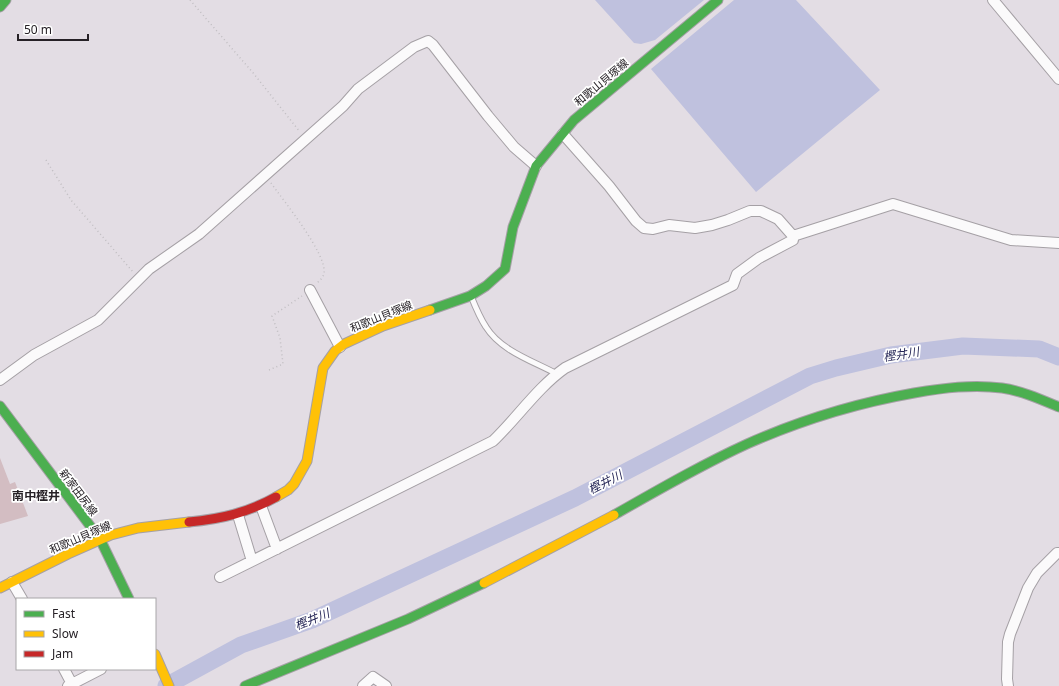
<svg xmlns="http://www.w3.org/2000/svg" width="1059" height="686" font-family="'Noto Sans','Noto Sans JP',sans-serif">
<rect width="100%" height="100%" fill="#e3dde4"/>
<path fill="#d3bdc2" d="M0,458l10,26 5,-2 13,34 -28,8z"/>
<path fill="#bfc1de" d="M595,0h109l-49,40 -14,4 -7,-1z
M734,0h62l84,90 -124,102 -105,-123z"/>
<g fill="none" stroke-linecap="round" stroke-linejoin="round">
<path stroke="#bfc1de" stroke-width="17" d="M166,686l75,-41 71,-25 263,-122 235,-122 26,-8 55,-13 72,-9 76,3 20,8"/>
<g stroke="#a5a0a5" stroke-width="7">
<path id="lane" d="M471,296c4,10 9,22 15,31 15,24 47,34 71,47"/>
</g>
<g stroke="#a5a0a5" stroke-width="12">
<path id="street" d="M993,0l66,79
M563,134l46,52 27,35 8,7 9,1 16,-4 26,3 17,-3 16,-5 22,-9h11l17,8 15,17 100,-32 118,36 48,3
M310,290l30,57
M0,380l34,-25 64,-35 51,-51 50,-35 144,-128 15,-17 56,-42 14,-6 5,4 55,71 26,31 22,19
M261,506l16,43
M238,515l14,46
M220,577l273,-136c24,-23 45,-54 72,-73l168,-83 4,-11 22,-16 34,-18v-4
M12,582l10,17
M64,669l8,15
M68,686l33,-17
M363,686l10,-9 13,9
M1008,686l-1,-7 1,-37 2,-8 18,-46 9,-15 20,-20h2"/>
</g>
<g stroke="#a5a0a5" stroke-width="11">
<path id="fast" d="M0,7l6,-7
M430,310l40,-14 16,-10 19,-17 8,-42 23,-61 38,-46 144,-120
M0,406l100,133 29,60
M614,515c44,-25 87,-50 133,-71 54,-24 110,-41 167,-51 29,-5 59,-9 88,-5 20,3 38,11 57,19
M245,686l163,-67 76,-36"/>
</g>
<g stroke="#a5a0a5" stroke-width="11">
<path id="slow" d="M276,497l12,-7 6,-6 13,-23 16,-93 12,-17 9,-7 39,-18 47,-16
M484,583l130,-68
M0,588l68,-34 43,-19 27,-7 51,-6
M155,654l14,32"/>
</g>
<g stroke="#a5a0a5" stroke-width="11">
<path id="jam" d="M189,522c32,-3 58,-9 87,-25"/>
</g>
<path stroke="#c1bec2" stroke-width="1.5" stroke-dasharray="1 3" stroke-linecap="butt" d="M190,0l64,74 46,58
M46,160l25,40 62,72
M271,183c12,17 56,71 53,90 -1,5 -4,7 -7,10
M269,370l14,-6 -3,-26 -8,-22 30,-20"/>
<use href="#lane" stroke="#fbfafb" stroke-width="5"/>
<use href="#street" stroke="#fbfafb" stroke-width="10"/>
<use href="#fast" stroke="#4caf50" stroke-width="9"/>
<use href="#slow" stroke="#ffc107" stroke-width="9"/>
<use href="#jam" stroke="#c62828" stroke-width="9"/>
</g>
<g text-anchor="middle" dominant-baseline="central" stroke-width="3.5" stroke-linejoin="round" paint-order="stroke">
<g font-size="11" fill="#262126" stroke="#fff">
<text transform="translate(601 82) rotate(-40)">和歌山貝塚線</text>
<text transform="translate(381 316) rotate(-22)">和歌山貝塚線</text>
<text transform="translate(79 492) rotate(53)">新家田尻線</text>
<text transform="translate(80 537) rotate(-23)">和歌山貝塚線</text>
</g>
<g font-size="12" font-style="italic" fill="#262757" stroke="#fff">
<text transform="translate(901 354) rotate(-9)">樫井川</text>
<text transform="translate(605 482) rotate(-27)">樫井川</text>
<text transform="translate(312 619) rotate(-22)">樫井川</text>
</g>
<g font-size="12" font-weight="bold" fill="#262126" stroke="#fff">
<text x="36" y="495">南中樫井</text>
</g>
</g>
<rect x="16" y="598" width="140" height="72" fill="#ffffff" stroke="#a8a6a8"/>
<rect x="24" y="611" width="20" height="6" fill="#4caf50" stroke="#a8a6a8"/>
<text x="52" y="618" font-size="12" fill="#262126">Fast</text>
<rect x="24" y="631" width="20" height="6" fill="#ffc107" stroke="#a8a6a8"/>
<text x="52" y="638" font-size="12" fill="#262126">Slow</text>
<rect x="24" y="651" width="20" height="6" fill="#c62828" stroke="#a8a6a8"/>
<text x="52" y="658" font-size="12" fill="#262126">Jam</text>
<path d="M18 34v6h70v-6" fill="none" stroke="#262126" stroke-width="2"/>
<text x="24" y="34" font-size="12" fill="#262126" stroke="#ffffff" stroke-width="3" paint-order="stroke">50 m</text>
</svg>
